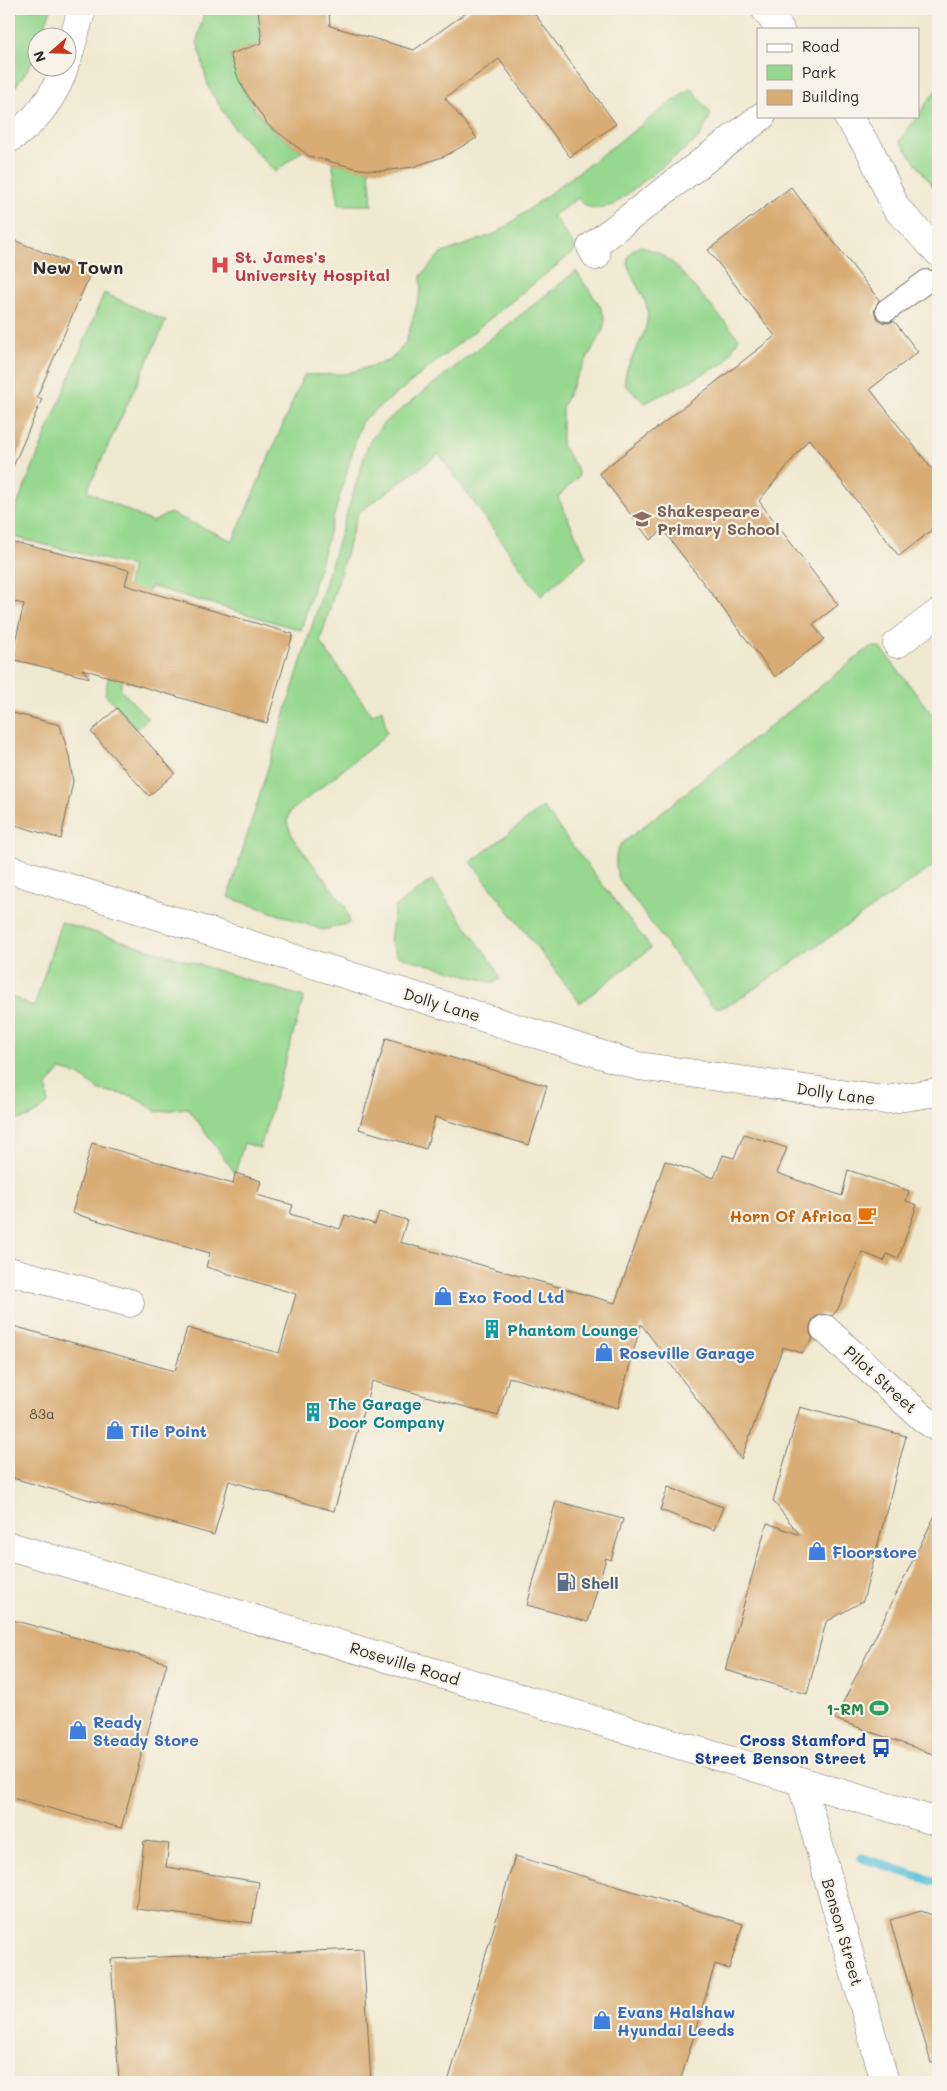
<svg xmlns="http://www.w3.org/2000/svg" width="947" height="2091" font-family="Mali,sans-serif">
<rect width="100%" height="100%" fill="#f7f3e8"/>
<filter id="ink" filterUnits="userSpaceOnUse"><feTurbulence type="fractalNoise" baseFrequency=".02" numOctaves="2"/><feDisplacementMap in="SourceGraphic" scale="10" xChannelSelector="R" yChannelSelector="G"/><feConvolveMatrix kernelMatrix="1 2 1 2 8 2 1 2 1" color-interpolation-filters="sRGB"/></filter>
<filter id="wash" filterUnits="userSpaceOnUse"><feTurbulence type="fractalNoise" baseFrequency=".0096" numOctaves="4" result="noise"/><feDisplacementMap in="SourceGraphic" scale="20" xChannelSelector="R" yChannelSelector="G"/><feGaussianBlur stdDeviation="1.12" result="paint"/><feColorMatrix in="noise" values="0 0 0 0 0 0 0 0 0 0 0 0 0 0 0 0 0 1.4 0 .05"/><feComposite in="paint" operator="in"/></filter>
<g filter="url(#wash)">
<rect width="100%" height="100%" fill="#f0e9d1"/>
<path fill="#96d88f" stroke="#60825d" d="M13,9h38l-10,28 -3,1c0,21 -16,40 -29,56v-73z
M205,9h55l2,34 -32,11c8,25 19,52 38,71 9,10 22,18 34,26l-27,21 -41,-44 -25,-39 -12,-48z
M938,87v107l-38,-53z
M691,88l20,26 -12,24 -86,67c-15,4 -25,6 -35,-7l-25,18 24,33 -216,173 -60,208 -151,-44 -30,103 28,29 -11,11 -32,-35 27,-128 -123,-30v-23l4,2 91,-222 62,28 -79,170 65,31 18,-9 63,28 71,-166 41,-1 46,-14 15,-18 15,-52v-14l19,-22 57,-21z
M332,162l37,8 3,35h-33z
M641,246l18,7 15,11 65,74 -14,25 -80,40 -20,-18c-3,-24 27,-48 22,-77 -3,-20 -38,-51 -6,-62z
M576,271l24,35 5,13 -2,11 -27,48 -14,30v38l14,20 3,10 -21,21 28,60 -45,39 -102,-142 -81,59 -38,129 52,73 10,-6 5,24 -9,9 -88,70 -3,10 6,16 52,68 5,17 -27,7 -95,-33 141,-455 15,-19z
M870,647h10l58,75v141l-202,138c-9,5 -16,9 -25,4l-92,-126c-4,-12 -5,-22 1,-34z
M543,807l108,141 -71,55 -109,-141z
M432,880l62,85 6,14 -6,4 -96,-27 -8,-15 5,-34z
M61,922l243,75 -44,151 -16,-5 -9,30 -47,-65 -31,4 -24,-16 -34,-6 -20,-15 -19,-5 -13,16 1,17c-11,11 -23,19 -39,16v-124l25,12z"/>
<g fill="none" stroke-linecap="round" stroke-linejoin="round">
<path stroke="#5dc2da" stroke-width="9" d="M862,1858l76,25"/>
</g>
<g id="blocks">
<path fill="#d8ac73" d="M258,9h71l1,17 84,24 57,-41h60l85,115 -46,33 -71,-98 -54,39 32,40 -32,18 -32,11 -31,4 -23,-2 -50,-13 -41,-31 -22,-32 -8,-15 -8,-24 32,-11z
M791,187l88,113 -5,11 3,7 5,4 6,1 6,-2 24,31 -48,37 68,88v48l-39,31 -90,-117 -50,62 79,104 -25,19 11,15 -49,38 -112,-147 -13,10 -51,-67 176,-137 -67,-86z
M9,238l82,34 -54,125 5,2 -33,77z
M9,541l120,29 -4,15 168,49 -26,89 -185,-54 8,9 -79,-19 13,-55 -15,-3z
M117,708l58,65 -26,23 -58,-64z
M9,712l51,13 9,31 4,25 -12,58 -52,-16z
M386,1038l161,48 -18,59 -94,-28 -9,32 -67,-20z
M744,1134l43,14 -10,25 65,23 6,-26 61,21 -3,10 11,4 -19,54 -11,-5 -3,7 -22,-9 -24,57 -6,7 -11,-2 -8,5 -3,7v7l3,6 -11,14 -19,-6 -42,112 -100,-135 -23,84 -109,-31 -11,39 -126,-35 -38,130 -105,-30 -15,54 -205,-58v-135l4,-16 162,45 12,-43 92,25 17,-59 -90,-27 4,-14 -138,-40 20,-70 141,41 2,-11 26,8 -4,14 36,10 -3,9 50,15 5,-14 30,9 4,-12 28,8 -7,22 215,61 50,-142 49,17 9,-23 11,3z
M800,1407l106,29 -43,165 -37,21 -19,72 -82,-24 42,-147 33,12 -27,-34z
M668,1487l55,20 -9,23 -54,-20z
M556,1501l67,18 -12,41 -5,-2 -18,64 -61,-17z
M938,1509v247l-103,-37z
M9,1619l158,44 -46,165 -112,-31z
M144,1841l25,3 -3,23 93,15 -7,41 -116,-14z
M515,1856l228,68 -14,45 -14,-5 -35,118h-232z
M921,1911l17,6v145l-7,1 -41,-143z
M363,1949l8,133h-252l-8,-123z"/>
</g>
</g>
<g filter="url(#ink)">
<use href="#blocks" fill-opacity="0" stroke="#706e65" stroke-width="1"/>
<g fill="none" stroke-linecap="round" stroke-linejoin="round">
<g stroke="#706e65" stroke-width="24">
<path id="pedestrian" d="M887,310l40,-29"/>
</g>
<g stroke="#706e65" stroke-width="29">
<path id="minor" d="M765,9l15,20
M68,57l14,-48
M847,116l23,34 26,58 42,44
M9,139c25,-15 46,-43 55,-71
M596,256l-5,-9 171,-131
M897,644l41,-31
M9,1271l121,32
M825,1329l99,90 14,9
M801,1781l84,301"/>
</g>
<g stroke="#706e65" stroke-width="29">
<path id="tertiary" d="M9,869l629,197 247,34 53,-8
M9,1546l929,276"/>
</g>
<use href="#pedestrian" stroke="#fff" stroke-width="22"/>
<use href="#minor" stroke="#fff" stroke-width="28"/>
<use href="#tertiary" stroke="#fff" stroke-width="28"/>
</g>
</g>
<defs>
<g id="hospital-bare" transform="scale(1.5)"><path d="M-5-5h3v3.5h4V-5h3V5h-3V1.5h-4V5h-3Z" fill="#e0444e" stroke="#f7f3e8" stroke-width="2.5" paint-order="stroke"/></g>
<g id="school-bare" transform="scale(1.5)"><path d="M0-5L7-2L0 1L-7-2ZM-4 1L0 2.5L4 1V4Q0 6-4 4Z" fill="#8d6e63" stroke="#f7f3e8" stroke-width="2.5" paint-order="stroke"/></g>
<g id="cafe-bare" transform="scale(1.5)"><path d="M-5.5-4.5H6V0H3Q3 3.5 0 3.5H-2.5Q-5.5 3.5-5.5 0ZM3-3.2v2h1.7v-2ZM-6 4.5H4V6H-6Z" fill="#e8710a" stroke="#f7f3e8" stroke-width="2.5" paint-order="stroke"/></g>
<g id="shop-bare" transform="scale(1.5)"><path d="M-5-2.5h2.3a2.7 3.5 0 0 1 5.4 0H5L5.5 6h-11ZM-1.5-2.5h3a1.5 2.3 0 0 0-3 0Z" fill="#3f7fe0" stroke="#f7f3e8" stroke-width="2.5" paint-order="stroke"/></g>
<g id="building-bare" transform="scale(1.5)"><path d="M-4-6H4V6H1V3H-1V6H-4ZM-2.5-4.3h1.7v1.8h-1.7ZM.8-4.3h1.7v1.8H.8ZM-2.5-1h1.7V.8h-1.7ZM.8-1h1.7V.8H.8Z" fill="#0f9aa8" stroke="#f7f3e8" stroke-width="2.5" paint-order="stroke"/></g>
<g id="fuel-bare" transform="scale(1.5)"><path d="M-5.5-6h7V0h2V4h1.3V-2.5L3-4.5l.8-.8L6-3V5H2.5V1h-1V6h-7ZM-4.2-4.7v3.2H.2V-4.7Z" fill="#5c6f8a" stroke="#f7f3e8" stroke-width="2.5" paint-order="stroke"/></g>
<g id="stadium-bare" transform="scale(1.5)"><path d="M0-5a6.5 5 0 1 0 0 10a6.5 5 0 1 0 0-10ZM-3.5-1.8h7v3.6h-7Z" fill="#2e9e5b" stroke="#f7f3e8" stroke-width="2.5" paint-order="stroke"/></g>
<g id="bus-bare" transform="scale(1.5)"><path d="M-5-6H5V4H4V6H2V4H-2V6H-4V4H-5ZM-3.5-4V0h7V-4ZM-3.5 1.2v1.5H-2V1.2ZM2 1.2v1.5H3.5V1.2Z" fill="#1a4fb4" stroke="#f7f3e8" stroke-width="2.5" paint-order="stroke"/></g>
</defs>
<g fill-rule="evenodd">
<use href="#hospital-bare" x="220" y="265"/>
<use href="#school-bare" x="642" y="519"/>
<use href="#cafe-bare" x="867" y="1215"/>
<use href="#shop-bare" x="443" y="1296"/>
<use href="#building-bare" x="492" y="1329"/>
<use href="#shop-bare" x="604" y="1352"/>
<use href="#building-bare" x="313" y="1412"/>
<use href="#shop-bare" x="115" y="1430"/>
<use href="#shop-bare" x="817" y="1551"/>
<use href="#fuel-bare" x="566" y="1582"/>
<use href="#stadium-bare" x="879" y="1708"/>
<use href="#shop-bare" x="78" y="1730"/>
<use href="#bus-bare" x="881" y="1748"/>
<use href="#shop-bare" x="602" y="2020"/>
</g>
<g text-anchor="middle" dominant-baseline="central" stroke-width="4.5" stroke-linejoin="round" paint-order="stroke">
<g font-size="14" fill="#564b3d">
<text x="42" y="1413">83a</text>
</g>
<g font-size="16" font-weight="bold" fill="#be3a42" stroke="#f7f3e8" text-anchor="start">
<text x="235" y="256">St. James's<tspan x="235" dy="18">University Hospital</tspan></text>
</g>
<g font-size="16" font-weight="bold" fill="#785e54" stroke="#f7f3e8" text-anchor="start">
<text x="657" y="510">Shakespeare<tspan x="657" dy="18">Primary School</tspan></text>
</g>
<g font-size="16" fill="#2b2b2b" stroke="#f7f3e8">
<text transform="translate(442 1004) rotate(17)">Dolly Lane</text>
<text transform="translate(836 1093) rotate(8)">Dolly Lane</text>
<text transform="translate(881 1379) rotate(42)">Pilot Street</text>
<text transform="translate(405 1663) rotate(17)">Roseville Road</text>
<text transform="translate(843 1932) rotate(74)">Benson Street</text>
</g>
<g font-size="16" font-weight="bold" fill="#c56008" stroke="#f7f3e8" text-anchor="end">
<text x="852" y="1215">Horn Of Africa</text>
</g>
<g font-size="16" font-weight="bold" fill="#366cbe" stroke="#f7f3e8" text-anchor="start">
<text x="458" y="1296">Exo Food Ltd</text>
<text x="619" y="1352">Roseville Garage</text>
<text x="130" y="1430">Tile Point</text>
<text x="832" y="1551">Floorstore</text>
<text x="93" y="1721">Ready<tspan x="93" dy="18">Steady Store</tspan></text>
<text x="617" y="2011">Evans Halshaw<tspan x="617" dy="18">Hyundai Leeds</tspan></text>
</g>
<g font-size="16" font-weight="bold" fill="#0d838f" stroke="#f7f3e8" text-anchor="start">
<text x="507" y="1329">Phantom Lounge</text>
<text x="328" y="1403">The Garage<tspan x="328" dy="18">Door Company</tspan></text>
</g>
<g font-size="16" font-weight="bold" fill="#4e5e75" stroke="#f7f3e8" text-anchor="start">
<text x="581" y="1582">Shell</text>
</g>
<g font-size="16" font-weight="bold" fill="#27864d" stroke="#f7f3e8" text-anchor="end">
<text x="864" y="1708">1-RM</text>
</g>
<g font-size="16" font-weight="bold" fill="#164399" stroke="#f7f3e8" text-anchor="end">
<text x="866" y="1739">Cross Stamford<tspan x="866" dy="18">Street Benson Street</tspan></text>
</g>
<g font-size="18" font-weight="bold" fill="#2b2b2b" stroke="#f7f3e8">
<text x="78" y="267">New Town</text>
</g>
</g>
<rect width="947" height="2091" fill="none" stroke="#f7f3e8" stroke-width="30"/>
<rect x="757" y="28" width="162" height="90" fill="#f7f3e8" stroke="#a5a39c"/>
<rect x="767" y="44" width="25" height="8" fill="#ffffff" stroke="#a5a39c"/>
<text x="802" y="52" font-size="15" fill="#2b2b2b">Road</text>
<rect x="767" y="65" width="25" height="15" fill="#96d88f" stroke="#a5a39c"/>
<text x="802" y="78" font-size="15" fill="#2b2b2b">Park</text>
<rect x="767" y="90" width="25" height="15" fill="#d8ac73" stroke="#a5a39c"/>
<text x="802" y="102" font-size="15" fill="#2b2b2b">Building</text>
<g transform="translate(52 52) rotate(250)"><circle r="24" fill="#f7f3e8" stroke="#a5a39c"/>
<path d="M0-4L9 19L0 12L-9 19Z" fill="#c8321e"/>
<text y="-8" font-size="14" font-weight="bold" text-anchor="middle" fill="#2b2b2b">N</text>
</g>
</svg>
